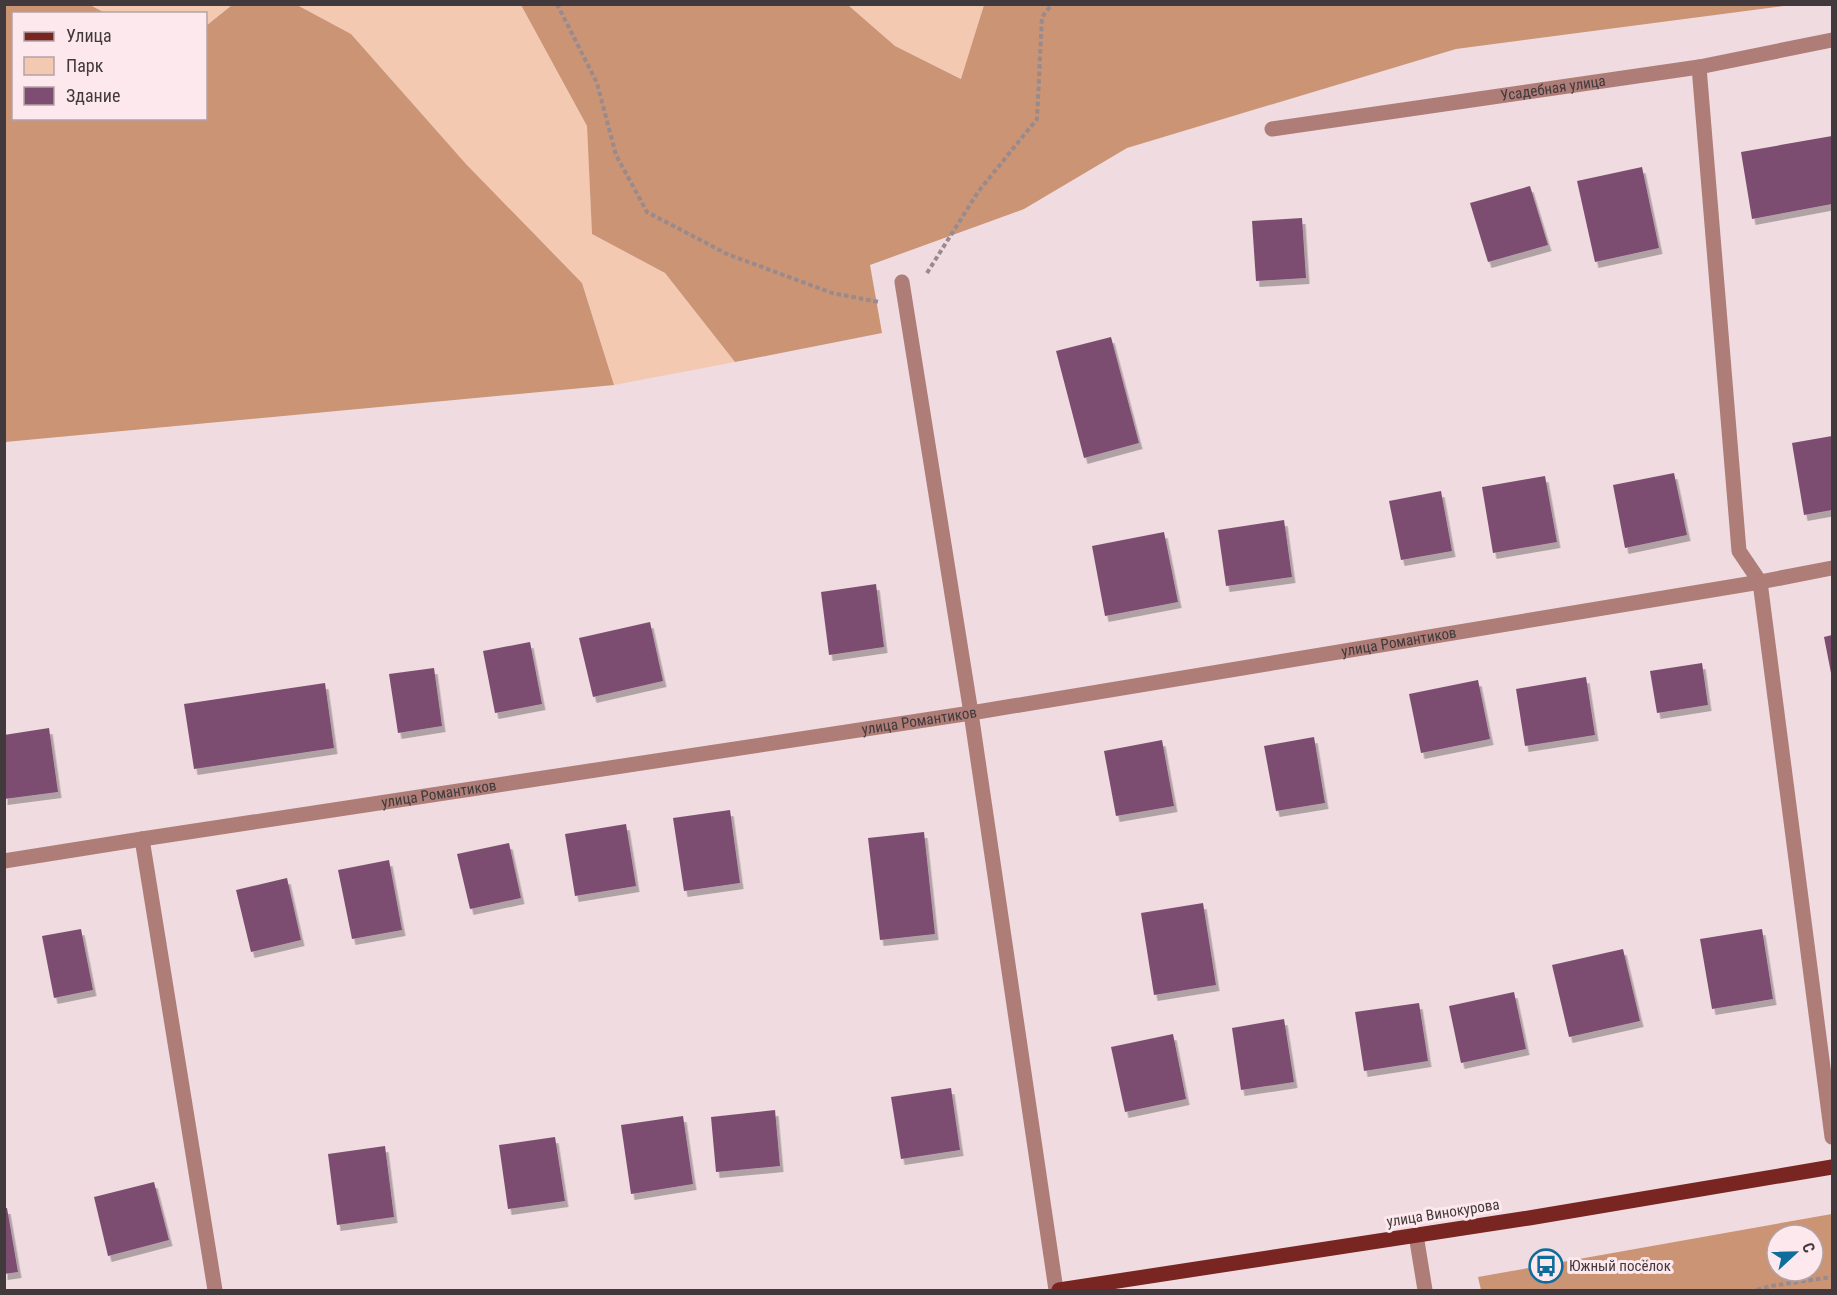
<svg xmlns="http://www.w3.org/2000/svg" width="1837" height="1295" font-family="'Roboto Condensed',sans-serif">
<defs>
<filter id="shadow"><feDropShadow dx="3.5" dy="6" stdDeviation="0" flood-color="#0004"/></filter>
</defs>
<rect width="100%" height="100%" fill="#efdbe0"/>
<path fill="#f4c9b1" d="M90,5h142l-26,21v-12l-101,-1z
M297,5h224l66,121 5,108 73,39 70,89 -121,23 -32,-102 -116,-119 -115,-130z
M848,5h136l-22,74 -67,-33z"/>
<path fill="#ca9475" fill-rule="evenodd" d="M5,4l85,1 15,8 -91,1v104h192v-92l26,-21h65l54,29 115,130 116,119 32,102 -609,57z
M521,5h327l47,41 66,33 23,-74h807l-335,44 -329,99 -103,61 -154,56 12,68 -147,29 -70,-89 -73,-39 -5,-108z
M1832,1214v76h-351l-3,-13zM1777,1235h36v36h-36z"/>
<path fill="#7d4e71" filter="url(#shadow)" d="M1832,136v68l-80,15 -11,-67z
M1642,167l17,81 -64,14 -18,-81z
M1530,186l18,59 -60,17 -18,-59z
M1302,218l4,60 -50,3 -4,-60z
M1111,337l28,106 -55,15 -28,-107z
M1832,436v74l-28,5 -12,-72z
M1674,473l13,62 -62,13 -12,-63z
M1545,476l12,66 -64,11 -11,-66z
M1441,491l11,60 -51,9 -12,-59z
M1284,520l8,57 -66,9 -8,-56z
M1164,532l14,70 -73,14 -13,-70z
M876,584l8,63 -55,8 -8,-63z
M650,622l13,59 -70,16 -14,-59z
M1832,635v38h-1l-7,-36z
M530,642l12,62 -47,9 -12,-62z
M1702,663l6,42 -51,8 -7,-42z
M434,668l8,58 -44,7 -9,-59z
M1586,677l9,58 -70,11 -9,-57z
M1478,680l12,59 -69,14 -12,-59z
M325,683l9,65 -140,21 -10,-65z
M49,728l9,64 -54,7v-64z
M1314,737l11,66 -49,8 -12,-65z
M1162,740l12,66 -58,10 -12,-65z
M730,810l10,73 -56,8 -11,-73z
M626,824l10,62 -61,10 -10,-62z
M924,832l11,102 -55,6 -12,-102z
M509,843l12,55 -51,11 -13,-55z
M389,860l13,70 -50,9 -14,-69z
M287,878l14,62 -50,12 -15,-62z
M1203,903l13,82 -62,10 -13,-82z
M81,929l12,61 -39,8 -12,-62z
M1762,929l11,70 -61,10 -12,-70z
M1623,949l17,72 -71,16 -17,-72z
M1514,992l12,57 -65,14 -12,-57z
M1419,1003l9,58 -64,10 -9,-59z
M1284,1019l10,63 -53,8 -9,-62z
M1173,1034l13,65 -61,13 -14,-65z
M951,1088l9,62 -59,9 -10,-62z
M775,1110l5,56 -64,6 -5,-55z
M683,1116l10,68 -62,10 -10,-69z
M555,1137l10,64 -57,8 -9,-64z
M385,1146l9,71 -57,8 -9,-71z
M154,1182l15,58 -61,16 -14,-59z
M4,1208h3l11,64 -14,2z"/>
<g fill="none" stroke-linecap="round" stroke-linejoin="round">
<path stroke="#988a8d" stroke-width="4" stroke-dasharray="4.5 3" stroke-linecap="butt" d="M557,4l40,79 19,72 31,57 80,42 105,39 47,9
M927,273l51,-81 59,-73 5,-102 10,-13
M1757,1290l14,-4 61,-9"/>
<g stroke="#ae7d77" stroke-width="15">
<path d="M1699,67l40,484 21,31 72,555"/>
<path id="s1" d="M1272,129l427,-62 133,-27"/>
<path d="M902,282l69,431 85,577"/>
<path d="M142,839l73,451"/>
<path id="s2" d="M4,861l138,-22 829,-126 789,-131 72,-14"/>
<path d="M1416,1235l9,55"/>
</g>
<path stroke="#792522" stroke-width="15" d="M1059,1290l470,-72 303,-51"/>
</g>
<defs>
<g id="bus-ring" transform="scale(1.725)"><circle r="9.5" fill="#fde8ed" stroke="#0e6d9b" stroke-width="1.5"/><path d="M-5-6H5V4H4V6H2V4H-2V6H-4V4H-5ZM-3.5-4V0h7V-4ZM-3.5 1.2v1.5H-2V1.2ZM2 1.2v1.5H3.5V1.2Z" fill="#0e6d9b"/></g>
</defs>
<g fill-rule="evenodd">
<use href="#bus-ring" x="1546" y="1266"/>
</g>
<g text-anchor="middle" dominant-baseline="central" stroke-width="6" stroke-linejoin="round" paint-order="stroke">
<g font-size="15" fill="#41393b" stroke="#fde8ed">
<text stroke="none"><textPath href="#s1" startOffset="284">Усадебная улица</textPath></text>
<text stroke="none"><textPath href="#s2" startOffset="1412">улица Романтиков</textPath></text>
<text stroke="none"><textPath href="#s2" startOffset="926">улица Романтиков</textPath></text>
<text stroke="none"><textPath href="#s2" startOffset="440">улица Романтиков</textPath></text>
<text transform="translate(1443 1213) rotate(-9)">улица Винокурова</text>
</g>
<g font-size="15" fill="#41393b" stroke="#fde8ed" text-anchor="start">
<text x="1569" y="1266">Южный посёлок</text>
</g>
</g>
<rect width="1837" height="1295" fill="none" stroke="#41393b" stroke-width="12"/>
<rect x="12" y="12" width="195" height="108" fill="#fde8ed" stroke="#b2a2a6" stroke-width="1.5"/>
<rect x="24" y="32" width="30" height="9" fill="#792522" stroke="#b2a2a6" stroke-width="1.5"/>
<text x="66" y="42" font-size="18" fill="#41393b">Улица</text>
<rect x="24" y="57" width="30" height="18" fill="#f4c9b1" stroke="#b2a2a6" stroke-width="1.5"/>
<text x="66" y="72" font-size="18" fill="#41393b">Парк</text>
<rect x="24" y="87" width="30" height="18" fill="#7d4e71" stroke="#b2a2a6" stroke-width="1.5"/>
<text x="66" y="102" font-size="18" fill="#41393b">Здание</text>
<g transform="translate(1795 1253) rotate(68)"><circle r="28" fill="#fde8ed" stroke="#b2a2a6" stroke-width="1.5"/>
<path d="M0-4.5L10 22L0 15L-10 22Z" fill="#0e6d9b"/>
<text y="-9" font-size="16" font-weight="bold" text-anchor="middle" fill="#41393b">С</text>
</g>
</svg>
